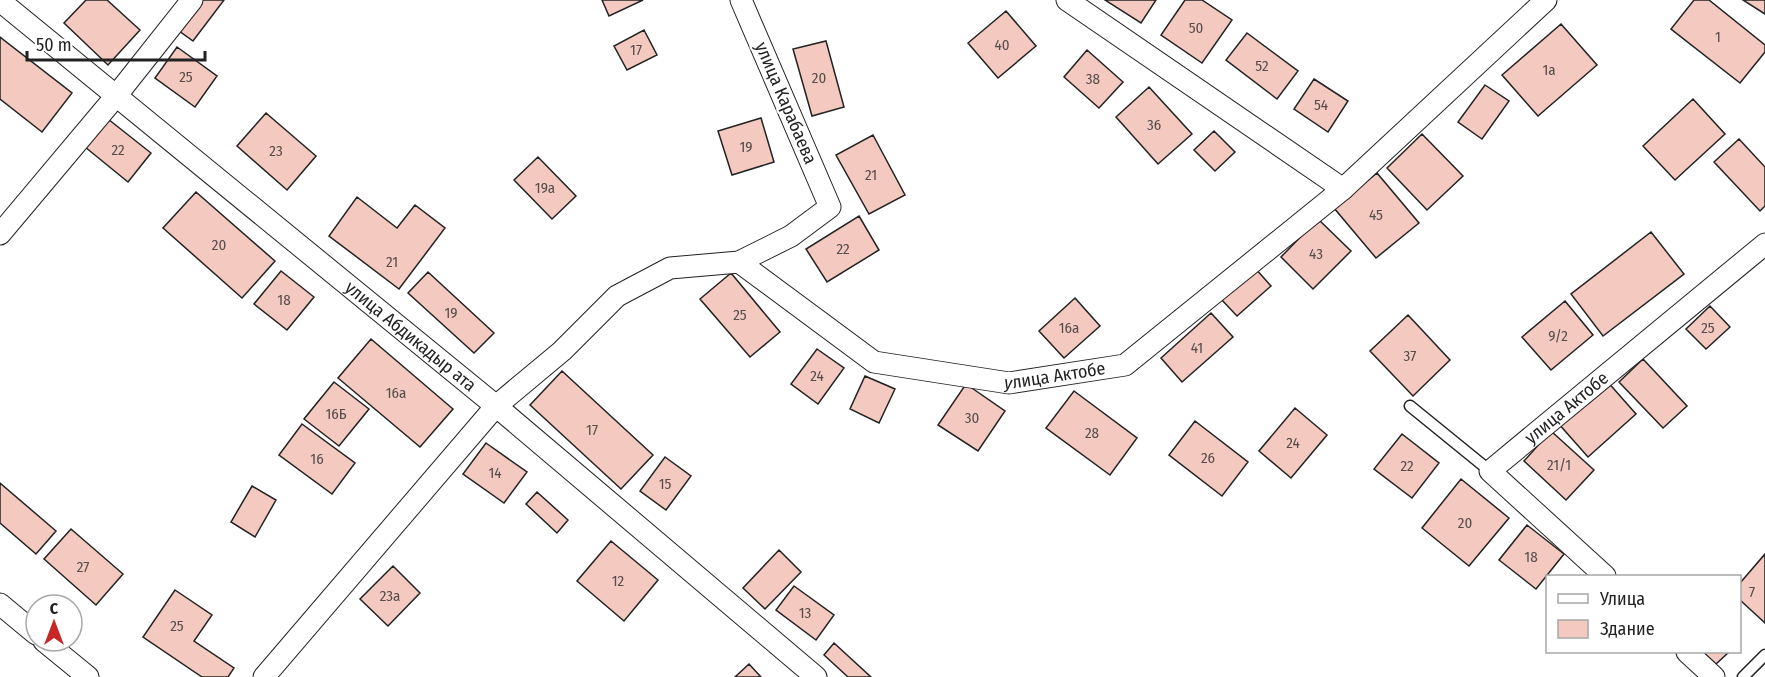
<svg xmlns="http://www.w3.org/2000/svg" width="1765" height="677" font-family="'Fira Sans Condensed',sans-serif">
<rect width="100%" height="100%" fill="#fff"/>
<path fill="#f3c9c0" stroke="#222" stroke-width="1.5" d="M86,0h21l33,30 -32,35 -44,-42z
M196,0h28l-31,41 -18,-13z
M602,0h41l-34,16z
M1105,0h51l-15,23z
M1185,0h17l30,20 -30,43 -41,-28z
M1694,0h15l56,45v7l-25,31 -69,-54z
M1743,0h22v14z
M1006,11l30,35 -38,32 -30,-35z
M1561,24l36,41 -59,51 -36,-41z
M644,30l13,25 -30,15 -13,-24z
M1247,33l51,38 -21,28 -51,-39z
M0,37l72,56 -30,39 -42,-33z
M826,41l18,66 -32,9 -19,-67z
M177,47l40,29 -22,31 -40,-29z
M1087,50l36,32 -24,26 -35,-31z
M1314,79l34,22 -20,31 -34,-23z
M1485,85l24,16 -27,38 -24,-17z
M1149,87l43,47 -34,30 -42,-47z
M1693,99l32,35 -50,46 -32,-34z
M266,113l50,43 -29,34 -50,-44z
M761,118l13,44 -42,13 -14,-44z
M108,119l43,34 -23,29 -43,-35z
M1214,131l21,21 -20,19 -21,-21z
M1422,134l41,42 -36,34 -40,-42z
M873,135l32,60 -36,19 -33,-59z
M1739,139l26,28v39l-5,5 -46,-49z
M538,157l38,39 -24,23 -38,-39z
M1377,173l42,50 -43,35 -42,-50z
M196,192l79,69 -33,37 -79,-70z
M357,197l40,31 18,-23 30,23 -46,61 -70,-53z
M859,216l20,34 -52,32 -21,-33z
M1318,219l33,32 -38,38 -32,-32z
M1651,232l33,42 -81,62 -32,-42z
M1255,268l16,18 -34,30 -16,-17z
M281,271l33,26 -27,33 -33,-26z
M428,272l66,61 -20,20 -66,-60z
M731,273l49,59 -30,25 -50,-58z
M1075,298l25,28 -36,32 -25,-27z
M1565,301l28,34 -42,35 -29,-33z
M1710,306l20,21 -24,22 -20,-20z
M1211,313l22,24 -51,45 -21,-24z
M1408,315l42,45 -37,36 -43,-45z
M371,339l82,70 -33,38 -82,-69z
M817,349l27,19 -26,36 -27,-20z
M1643,359l44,47 -24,22 -44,-46z
M562,371l91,84 -32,34 -91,-84z
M865,376l30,13 -16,34 -29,-14z
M1606,380l30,34 -48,43 -30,-34z
M334,382l35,27 -30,37 -35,-27z
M966,384l39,27 -27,40 -40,-26z
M1074,391l63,47 -27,37 -64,-47z
M1295,408l32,27 -36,43 -32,-27z
M1195,421l53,41 -26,34 -53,-41z
M302,424l53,39 -23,31 -53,-39z
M1551,431l43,39 -28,30 -42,-39z
M1402,434l37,29 -27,35 -38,-29z
M486,443l41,29 -23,31 -41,-29z
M665,457l26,19 -25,34 -26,-19z
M1461,479l48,39 -40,48 -47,-38z
M0,483l56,48 -20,23 -36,-31z
M252,486l24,14 -21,37 -24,-15z
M537,492l31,28 -11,13 -31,-29z
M1527,525l37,29 -28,35 -37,-29z
M71,529l52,45 -27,31 -52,-46z
M611,541l47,39 -34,41 -47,-40z
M779,550l22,22 -36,37 -22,-21z
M1765,554v69l-25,-23v-17z
M393,566l27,27 -32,33 -28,-27z
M794,586l40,29 -18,25 -40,-30z
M175,590l37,25 -18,26 40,27 -6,9h-26l-59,-40z
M834,643l37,34h-23l-24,-22z
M1703,652h26l-13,12z
M749,664l12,13h-26z"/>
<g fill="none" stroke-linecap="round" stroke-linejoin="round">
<g stroke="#222" stroke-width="13">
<path id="service" d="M1410,406l80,65
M1743,677l22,-22"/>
</g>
<g stroke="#222" stroke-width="23">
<g id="minor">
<path d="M1067,0l276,189"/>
<path id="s1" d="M0,1l496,405 320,271"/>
<path d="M0,234l116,-138 76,-96"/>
<path id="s2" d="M739,262l135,100 135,21 116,-18 218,-176 203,-189"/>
<path id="s3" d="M1605,576l-115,-105 275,-227"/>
<path d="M0,604l36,30"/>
<path d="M44,641l44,36"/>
<path d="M1687,652l27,25"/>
<path d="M264,677l232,-271 66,-55 55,-55 53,-28 69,-6 52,-26 39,-29 -89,-207"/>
</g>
</g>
<use href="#service" stroke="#fff" stroke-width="10"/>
<use href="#minor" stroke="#fff" stroke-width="21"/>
</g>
<g text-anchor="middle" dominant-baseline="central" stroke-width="4.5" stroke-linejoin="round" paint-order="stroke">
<g font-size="15" fill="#564c4a">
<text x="1196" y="28">50</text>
<text x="1718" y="37">1</text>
<text x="1002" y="45">40</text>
<text x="636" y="50">17</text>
<text x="1262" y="66">52</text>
<text x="1549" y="70">1а</text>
<text x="186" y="77">25</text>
<text x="819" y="78">20</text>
<text x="1093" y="79">38</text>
<text x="1321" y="105">54</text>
<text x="1154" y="125">36</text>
<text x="746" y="147">19</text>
<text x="118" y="150">22</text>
<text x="276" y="151">23</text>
<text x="871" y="175">21</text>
<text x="545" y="188">19а</text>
<text x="1376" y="215">45</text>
<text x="219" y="245">20</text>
<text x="843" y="249">22</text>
<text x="1316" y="254">43</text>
<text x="392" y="262">21</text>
<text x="284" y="300">18</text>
<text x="451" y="313">19</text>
<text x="740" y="315">25</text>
<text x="1069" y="328">16а</text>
<text x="1708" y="328">25</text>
<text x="1558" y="336">9/2</text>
<text x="1197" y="348">41</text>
<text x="1410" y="356">37</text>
<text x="817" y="376">24</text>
<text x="396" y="393">16а</text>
<text x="336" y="414">16Б</text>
<text x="972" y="418">30</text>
<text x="592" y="430">17</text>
<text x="1092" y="433">28</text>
<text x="1293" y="443">24</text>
<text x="1208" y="458">26</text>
<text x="317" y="459">16</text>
<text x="1559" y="465">21/1</text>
<text x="1407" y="466">22</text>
<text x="495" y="473">14</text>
<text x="665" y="484">15</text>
<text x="1465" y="523">20</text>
<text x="1531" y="557">18</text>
<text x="83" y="567">27</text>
<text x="618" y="581">12</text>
<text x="1752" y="592">7</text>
<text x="390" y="596">23а</text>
<text x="805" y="613">13</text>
<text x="177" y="626">25</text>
</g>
<g font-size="18" fill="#222" stroke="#fff">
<text transform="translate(786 103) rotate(67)">улица Карабаева</text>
<text stroke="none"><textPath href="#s1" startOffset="530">улица Абдикадыр ата</textPath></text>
<text stroke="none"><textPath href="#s2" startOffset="351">улица Актобе</textPath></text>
<text stroke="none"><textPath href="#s3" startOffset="255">улица Актобе</textPath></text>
</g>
</g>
<rect x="1546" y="575" width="195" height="78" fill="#ffffff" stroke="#a7a7a7" stroke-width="1.5"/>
<rect x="1558" y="594" width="30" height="9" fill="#ffffff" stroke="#a7a7a7" stroke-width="1.5"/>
<text x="1600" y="605" font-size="18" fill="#222222">Улица</text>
<rect x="1558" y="620" width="30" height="18" fill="#f3c9c0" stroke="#a7a7a7" stroke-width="1.5"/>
<text x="1600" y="635" font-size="18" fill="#222222">Здание</text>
<g transform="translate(54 623)"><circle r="28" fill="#ffffff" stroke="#a7a7a7" stroke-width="1.5"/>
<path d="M0-4.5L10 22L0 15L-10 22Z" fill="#c62828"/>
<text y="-9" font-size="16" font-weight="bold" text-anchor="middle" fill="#222222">С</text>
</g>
<path d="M27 51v9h178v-9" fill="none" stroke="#222222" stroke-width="3"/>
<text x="36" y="51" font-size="18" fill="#222222" stroke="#ffffff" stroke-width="4.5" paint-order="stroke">50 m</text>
</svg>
